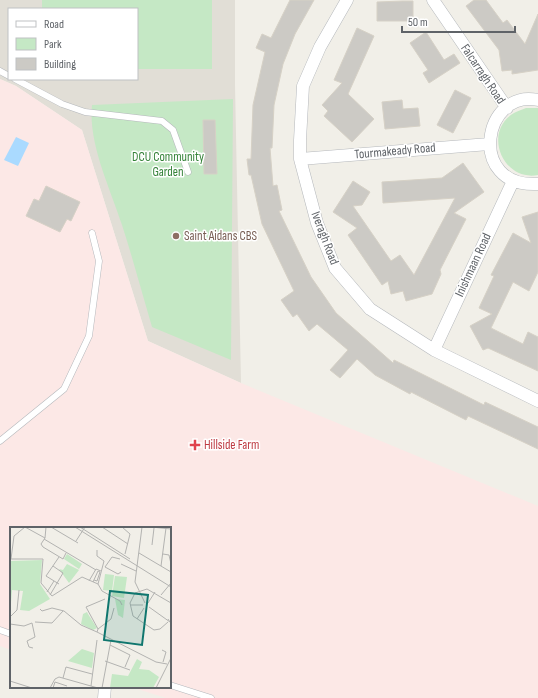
<svg xmlns="http://www.w3.org/2000/svg" width="538" height="698" font-family="'Sofia Sans Condensed',sans-serif">
<rect width="100%" height="100%" fill="#f1efe8"/>
<path fill="#e1ded6" fill-rule="evenodd" d="M0,0h235v85l6,298 -93,-42 -66,-211 -66,-44 -16,-7zM9,9h128v70h-128z"/>
<path fill="#fce8e6" d="M0,79l16,7 66,44 66,211 93,42 297,123v192h-372l-35,-11h39v-159h-159v122l-11,-4z"/>
<path fill="#c5e8c5" d="M42,0h170v69h-75v-60h-95z
M233,99l-2,261 -79,-33c-10,-34 -19,-68 -30,-102 -12,-37 -34,-82 -30,-120z
M526,108h12v67c-35,7 -56,-43 -24,-62 3,-2 8,-3 12,-5z"/>
<path fill="#aadaff" d="M16,137l13,6 -11,23 -14,-6z"/>
<path fill="#cccac5" stroke="#d6d1c6" d="M290,0h24l-19,34 -12,30 -9,41 -2,43h-2l3,38 4,-1 5,25 -3,1 32,66 25,36 57,50 1,-3 90,45 1,-3 53,25v22l-70,-33 -2,4 -55,-28 -1,2 -35,-19 -18,-16 -17,19 -10,-8 18,-20 -31,-26 -8,7 -12,-17 -4,3 -12,-17 13,-9 -32,-67 -11,-49h-2l-2,-16h4l2,-54 12,-53 -9,-4 6,-14 9,4z
M474,0h12l17,23 4,-3 18,24 13,-30v56l-26,4v-4l-10,1 -3,-21 -33,-44z
M403,1h10v20h-36v-19z
M357,28l17,8 -26,58 26,25 -22,23 -28,-26 4,-5 -6,-6 20,-22 -8,-3z
M426,32l18,28 10,-6 6,9 -31,20 -6,-10 5,-3 -18,-27z
M455,90l16,8 -18,35 -16,-8z
M402,100l1,9 15,-1 2,18 -35,3 -3,-27z
M203,120h12l2,54h-13z
M463,163l21,29 -30,21 12,6 -26,51 1,4 -9,20 -26,7 -3,-10 -12,3 -3,-13 -6,4 -34,-50 9,-7 -24,-16 20,-31 17,11 -8,13 -9,1 38,55 9,-6 14,20 41,-77 -72,5 -1,-21 60,-4z
M46,186l34,16 -9,19 -4,-2 -7,13 -34,-16 8,-17 5,2z
M538,212v60l-9,19 -16,-9 -22,46 32,16 5,-12 10,5v34l-50,-23 -5,2 -13,-24 22,-12 -13,-6 15,-32 -3,-1 22,-42 18,10 -9,-26z"/>
<g fill="none" stroke-linecap="round" stroke-linejoin="round">
<g stroke="#b5b8bc" stroke-width="7">
<path id="lane" d="M0,71l9,5
M15,79l47,25 23,8 77,9 11,9 15,42
M0,441l64,-52 25,-53 10,-75 -7,-28
M0,630l11,4
M170,685l41,13"/>
</g>
<g stroke="#b5b8bc" stroke-width="13">
<path id="street" d="M347,0l-27,47 -17,39 -3,54v19l17,64 18,45 35,41 64,41 104,51
M433,0l74,108
M538,100c-55,-12 -72,88 0,84
M300,159l189,-15
M434,350l79,-169
M104,698l1,-11"/>
</g>
<use href="#lane" stroke="#fff" stroke-width="6"/>
<use href="#street" stroke="#fff" stroke-width="12"/>
</g>
<circle fill="#8d6e63" stroke="#fff" stroke-width="1.5" cx="176" cy="236" r="4"/>
<path fill="#e0444e" stroke="#fff" stroke-width="1.5" d="M193 439h4v4h4v4h-4v4h-4v-4h-4v-4h4z"/>
<g text-anchor="middle" dominant-baseline="central" stroke-width="3" stroke-linejoin="round" paint-order="stroke">
<g font-size="13" fill="#5f6368" stroke="#fff">
<text transform="translate(483 74) rotate(56)">Falcarragh Road</text>
<text transform="translate(395 151) rotate(-5)">Tourmakeady Road</text>
<text transform="translate(325 238) rotate(69)">Iveragh Road</text>
<text transform="translate(473 265) rotate(-65)">Inishmaan Road</text>
</g>
<g font-size="13" fill="#348238" stroke="#fff">
<text x="168" y="157">DCU Community<tspan x="168" dy="15">Garden</tspan></text>
</g>
<g font-size="13" fill="#785e54" stroke="#fff" text-anchor="start">
<text x="184" y="236">Saint Aidans CBS</text>
</g>
<g font-size="13" fill="#be3a42" stroke="#fff" text-anchor="start">
<text x="204" y="445">Hillside Farm</text>
</g>
</g>
<g transform="translate(10 527)">
<rect width="161" height="161" fill="#f1efe8"/>
<path d="M57,27l15,10 -3,5 -15,-10zM32,33l-2,24 10,15 -21,12 -9,-1 3,-19 -11,-1 -2,25v-54zM57,37l12,6 -10,13 -10,-14 4,1zM95,47l9,1 -2,16 -9,-1zM105,49l12,1 -3,21 -12,-2zM105,72l10,1 -2,18 -5,-3zM77,85l1,2 9,14 -4,2 -12,-6 2,-10zM72,122l12,4 -2,15 -24,-7zM127,132l5,3 -3,7 10,1 10,7 -6,11h-43l2,-14 16,2z" fill="#c5e8c5"/>
<path fill="none" stroke="#b3b3b1" stroke-width="1" d="M15,0l20,11M36,0l-1,11 -4,6 2,3 20,12 3,-6M41,0l27,16M65,0l96,60M70,0l50,32M92,0l26,17M112,0l8,7 -5,20M132,0l-7,55 10,21M141,0l20,2M34,12l52,31M66,14l9,-14M142,18l2,-17M129,26l32,19M153,27l6,1 2,9M0,32h33l-2,24 11,13 30,-19 16,7 6,-23 -7,-5v-6M1,32l3,-23 11,-9M110,32l-8,-2 -7,10 13,7 3,-2M111,37l15,7M151,39l5,-38M79,54l7,-12 5,2M83,55l5,-11 2,1 -3,9 -3,-1M49,57l-13,-8 13,-19M88,57l4,7 18,10 2,4M37,65l7,-11M40,68l13,-22 -10,-7M151,68l10,-12M95,72l-19,8 12,22 -1,3 59,30 11,2M138,76l7,-11M120,78h13M139,80l21,15 -2,-3M30,82l2,2 10,-3 12,3 17,14 16,7M0,90l7,-7 2,-20M127,92l7,-11M25,95l17,1 11,-12M158,95l-8,7 -6,1 -21,-14 -3,-13 5,-10 12,-4 24,14M22,96l3,14 -8,4 2,6 4,1M0,97l14,2 8,-3M88,102l13,-10 3,-11M100,118l20,10 -5,12M152,123l4,2 -3,10M95,134l25,9M53,151l3,-11 26,7M0,154l22,7M81,159l6,-46M40,161l5,-9 4,-2 39,11M43,161l2,-6 12,4M92,161l9,-48M146,161l15,-30"/>
<path fill="#0f766e" fill-opacity="0.15" stroke="#0f766e" stroke-width="2" d="M100,64l38,4 -6,50 -38,-5z"/>
<rect width="161" height="161" fill="none" stroke="#5f6368" stroke-width="2"/>
</g>
<rect x="8" y="8" width="130" height="72" fill="#ffffff" stroke="#bfc1c3"/>
<rect x="16" y="21" width="20" height="6" fill="#ffffff" stroke="#bfc1c3"/>
<text x="44" y="28" font-size="12" fill="#5f6368">Road</text>
<rect x="16" y="38" width="20" height="12" fill="#c5e8c5" stroke="#bfc1c3"/>
<text x="44" y="48" font-size="12" fill="#5f6368">Park</text>
<rect x="16" y="58" width="20" height="12" fill="#cccac5" stroke="#bfc1c3"/>
<text x="44" y="68" font-size="12" fill="#5f6368">Building</text>
<path d="M402 26v6h113v-6" fill="none" stroke="#5f6368" stroke-width="2"/>
<text x="408" y="26" font-size="12" fill="#5f6368" stroke="#ffffff" stroke-width="3" paint-order="stroke">50 m</text>
</svg>
